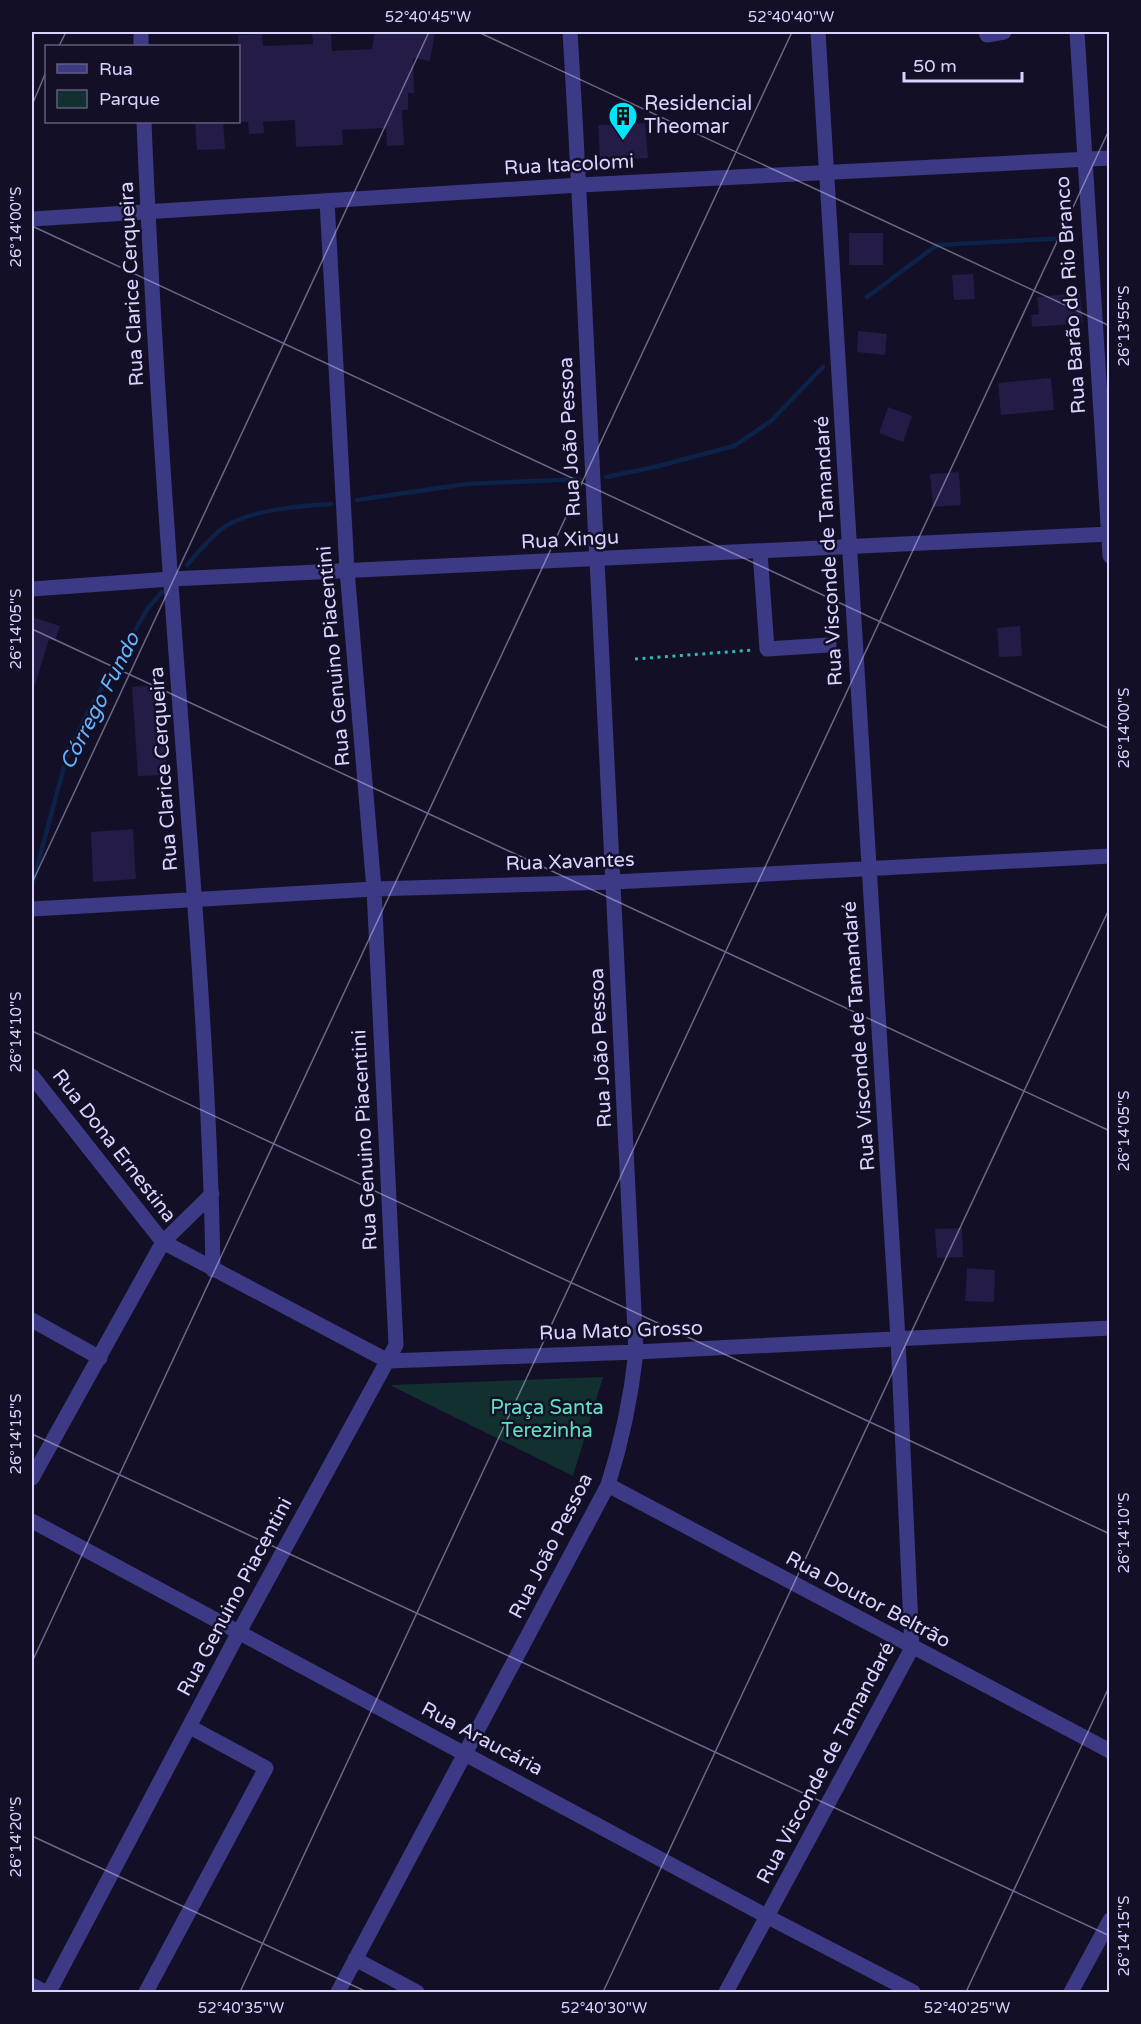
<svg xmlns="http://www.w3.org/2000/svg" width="1141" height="2024" font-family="'Varela Round',sans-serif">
<rect width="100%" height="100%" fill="#130f26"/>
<path fill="#12302f" d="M603,1377l-30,99 -183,-91z"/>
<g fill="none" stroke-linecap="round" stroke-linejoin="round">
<path stroke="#0c2248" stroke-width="4.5" d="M867,297l70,-52 132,-7
M606,477l49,-10 79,-21 37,-25 52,-54
M357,500l109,-16 114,-5
M187,565c10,-11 20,-24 32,-34 24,-21 81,-25 112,-27
M32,886l34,-127 21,-45 61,-106 14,-16"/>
</g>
<path fill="#241b47" d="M312,32h19l1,19 40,-2 3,-17h60l-5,29 -17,-3 1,35h-6v17h-6l2,35 -17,1 -1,-18 -44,2 1,15 -47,2 -1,-27 -32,2 1,11 -15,1 -1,-12h-10v-87l24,-1 1,12 50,-2z
M195,122h28l2,27 -28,1z
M645,123l3,35 -48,2 -2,-35z
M849,233h34v32h-34z
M973,274l2,25 -21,1 -2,-25z
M1080,293l3,30 -51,4 -1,-12 8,-1 -2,-17z
M858,331l29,3 -2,21 -28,-3z
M1051,378l3,32 -53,5 -3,-32z
M888,407l24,9 -9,26 -24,-9z
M959,472l2,33 -28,2 -3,-33z
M32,617l28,9 -5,15 -6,-2 -14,46h-3z
M1020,626l2,30 -23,1 -2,-29z
M162,685l5,90 -29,1 -6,-89z
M133,829l3,50 -43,3 -2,-50z
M962,1228l1,29 -26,1 -2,-29z
M967,1268l28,2 -1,32 -29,-1z"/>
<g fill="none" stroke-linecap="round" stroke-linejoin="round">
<path stroke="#2fb8b0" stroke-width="3" stroke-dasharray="3 4.5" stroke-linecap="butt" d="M635,659l119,-9"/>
<path stroke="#3d3a85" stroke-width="15" d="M141,32v14
M986,32l1,3 17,-3
M1077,32l33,524
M144,122c8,200 22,400 37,599 14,183 29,366 32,549
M760,552l7,97 62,-4
M32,909l342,-20 240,-7 496,-26
M32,1076l131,166 225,119 248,-9 474,-24
M32,1320l68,38
M32,1478l131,-236 49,-48
M608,1485l502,266
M32,1521l736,396 145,75
M355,1959l62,33
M32,1985l13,7
M49,1992l190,-360 157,-287 -22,-456 -27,-319 -20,-369
M146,1992l120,-224 -76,-41
M338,1992l270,-507c14,-44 23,-87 28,-133 -12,-264 -25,-527 -39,-790 -9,-177 -16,-354 -27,-530
M726,1992l186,-344 -14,-309 -80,-1307
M1071,1992l39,-72"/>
<path stroke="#3d3a85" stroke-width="15" d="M32,219l548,-34 530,-27
M32,589l139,-10 939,-45"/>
</g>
<path fill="none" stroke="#d9d4ff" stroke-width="1.5" stroke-opacity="0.45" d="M478,32l632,294M59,46l7,-14M32,105l14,-33M32,226l1078,503M32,629l1078,502M32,883l397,-851M32,1031l1078,503M32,1434l1078,502M32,1662l760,-1630M32,1836l335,156M240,1992l870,-1864M603,1992l507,-1085M966,1992l144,-307"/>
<defs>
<g id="building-pin" transform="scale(1.5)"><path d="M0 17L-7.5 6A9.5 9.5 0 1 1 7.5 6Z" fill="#00e5ff" stroke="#130f26"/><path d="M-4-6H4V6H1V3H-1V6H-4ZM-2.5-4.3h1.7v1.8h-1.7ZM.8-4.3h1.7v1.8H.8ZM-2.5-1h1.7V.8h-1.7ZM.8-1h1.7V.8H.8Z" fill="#111"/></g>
</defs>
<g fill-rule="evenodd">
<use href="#building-pin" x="623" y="116"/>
</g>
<g text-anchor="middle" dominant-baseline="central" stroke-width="5" stroke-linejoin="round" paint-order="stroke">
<g font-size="20" fill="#d9d4ff" stroke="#130f26" text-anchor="start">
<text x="644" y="104">Residencial<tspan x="644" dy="23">Theomar</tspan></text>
</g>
<g font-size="20" fill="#d9d4ff" stroke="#130f26">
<text transform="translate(569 165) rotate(-3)">Rua Itacolomi</text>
<text transform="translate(132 284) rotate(-93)">Rua Clarice Cerqueira</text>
<text transform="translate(1071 295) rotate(-94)">Rua Barão do Rio Branco</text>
<text transform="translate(570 437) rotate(-93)">Rua João Pessoa</text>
<text transform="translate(570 540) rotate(-3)">Rua Xingu</text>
<text transform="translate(829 551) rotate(-93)">Rua Visconde de Tamandaré</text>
<text transform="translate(334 656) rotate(-95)">Rua Genuino Piacentini</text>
<text transform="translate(164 769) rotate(-94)">Rua Clarice Cerqueira</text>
<text transform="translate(570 862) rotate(-2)">Rua Xavantes</text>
<text transform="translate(859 1036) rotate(-94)">Rua Visconde de Tamandaré</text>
<text transform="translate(601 1048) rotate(-93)">Rua João Pessoa</text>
<text transform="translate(365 1140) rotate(-93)">Rua Genuino Piacentini</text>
<text transform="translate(114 1146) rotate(52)">Rua Dona Ernestina</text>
<text transform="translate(621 1331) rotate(-2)">Rua Mato Grosso</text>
<text transform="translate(551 1546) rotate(-63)">Rua João Pessoa</text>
<text transform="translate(235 1597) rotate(-62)">Rua Genuino Piacentini</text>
<text transform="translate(868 1600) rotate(28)">Rua Doutor Beltrão</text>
<text transform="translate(482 1739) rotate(28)">Rua Araucária</text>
<text transform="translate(826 1763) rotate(-62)">Rua Visconde de Tamandaré</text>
</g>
<g font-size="20" fill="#5fe0c0" stroke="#130f26">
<text x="547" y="1408">Praça Santa<tspan x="547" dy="23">Terezinha</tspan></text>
</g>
<g font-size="21" font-style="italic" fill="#62b6ff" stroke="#130f26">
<text transform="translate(100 701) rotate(-63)">Córrego Fundo</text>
</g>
</g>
<rect width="1141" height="2024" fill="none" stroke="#130f26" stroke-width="66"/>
<rect x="45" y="45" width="195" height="78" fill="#130f26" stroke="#625e7d" stroke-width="1.5"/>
<rect x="57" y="64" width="30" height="9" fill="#3d3a85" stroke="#625e7d" stroke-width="1.5"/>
<text x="99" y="75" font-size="18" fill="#d9d4ff">Rua</text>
<rect x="57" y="90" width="30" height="18" fill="#12302f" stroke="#625e7d" stroke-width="1.5"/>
<text x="99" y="105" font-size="18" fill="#d9d4ff">Parque</text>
<path d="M904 72v9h118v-9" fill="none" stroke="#d9d4ff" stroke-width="3"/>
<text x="913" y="72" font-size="18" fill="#d9d4ff" stroke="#130f26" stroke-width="4.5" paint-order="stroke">50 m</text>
<rect x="33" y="33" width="1075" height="1958" fill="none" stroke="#d9d4ff" stroke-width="2"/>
<g font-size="15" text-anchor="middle" fill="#d9d4ff">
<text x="428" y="22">52°40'45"W</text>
<text x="791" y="22">52°40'40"W</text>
<text transform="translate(16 227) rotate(-90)" y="5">26°14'00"S</text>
<text transform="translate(1124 326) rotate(-90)" y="5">26°13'55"S</text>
<text transform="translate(16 629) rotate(-90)" y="5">26°14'05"S</text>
<text transform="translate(1124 728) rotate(-90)" y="5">26°14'00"S</text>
<text transform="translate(16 1032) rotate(-90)" y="5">26°14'10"S</text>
<text transform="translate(1124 1131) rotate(-90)" y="5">26°14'05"S</text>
<text transform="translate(16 1434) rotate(-90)" y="5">26°14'15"S</text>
<text transform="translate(1124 1533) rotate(-90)" y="5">26°14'10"S</text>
<text transform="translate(16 1837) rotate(-90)" y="5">26°14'20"S</text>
<text transform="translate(1124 1936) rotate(-90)" y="5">26°14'15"S</text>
<text x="241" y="2013">52°40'35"W</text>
<text x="604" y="2013">52°40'30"W</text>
<text x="967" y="2013">52°40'25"W</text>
</g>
</svg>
